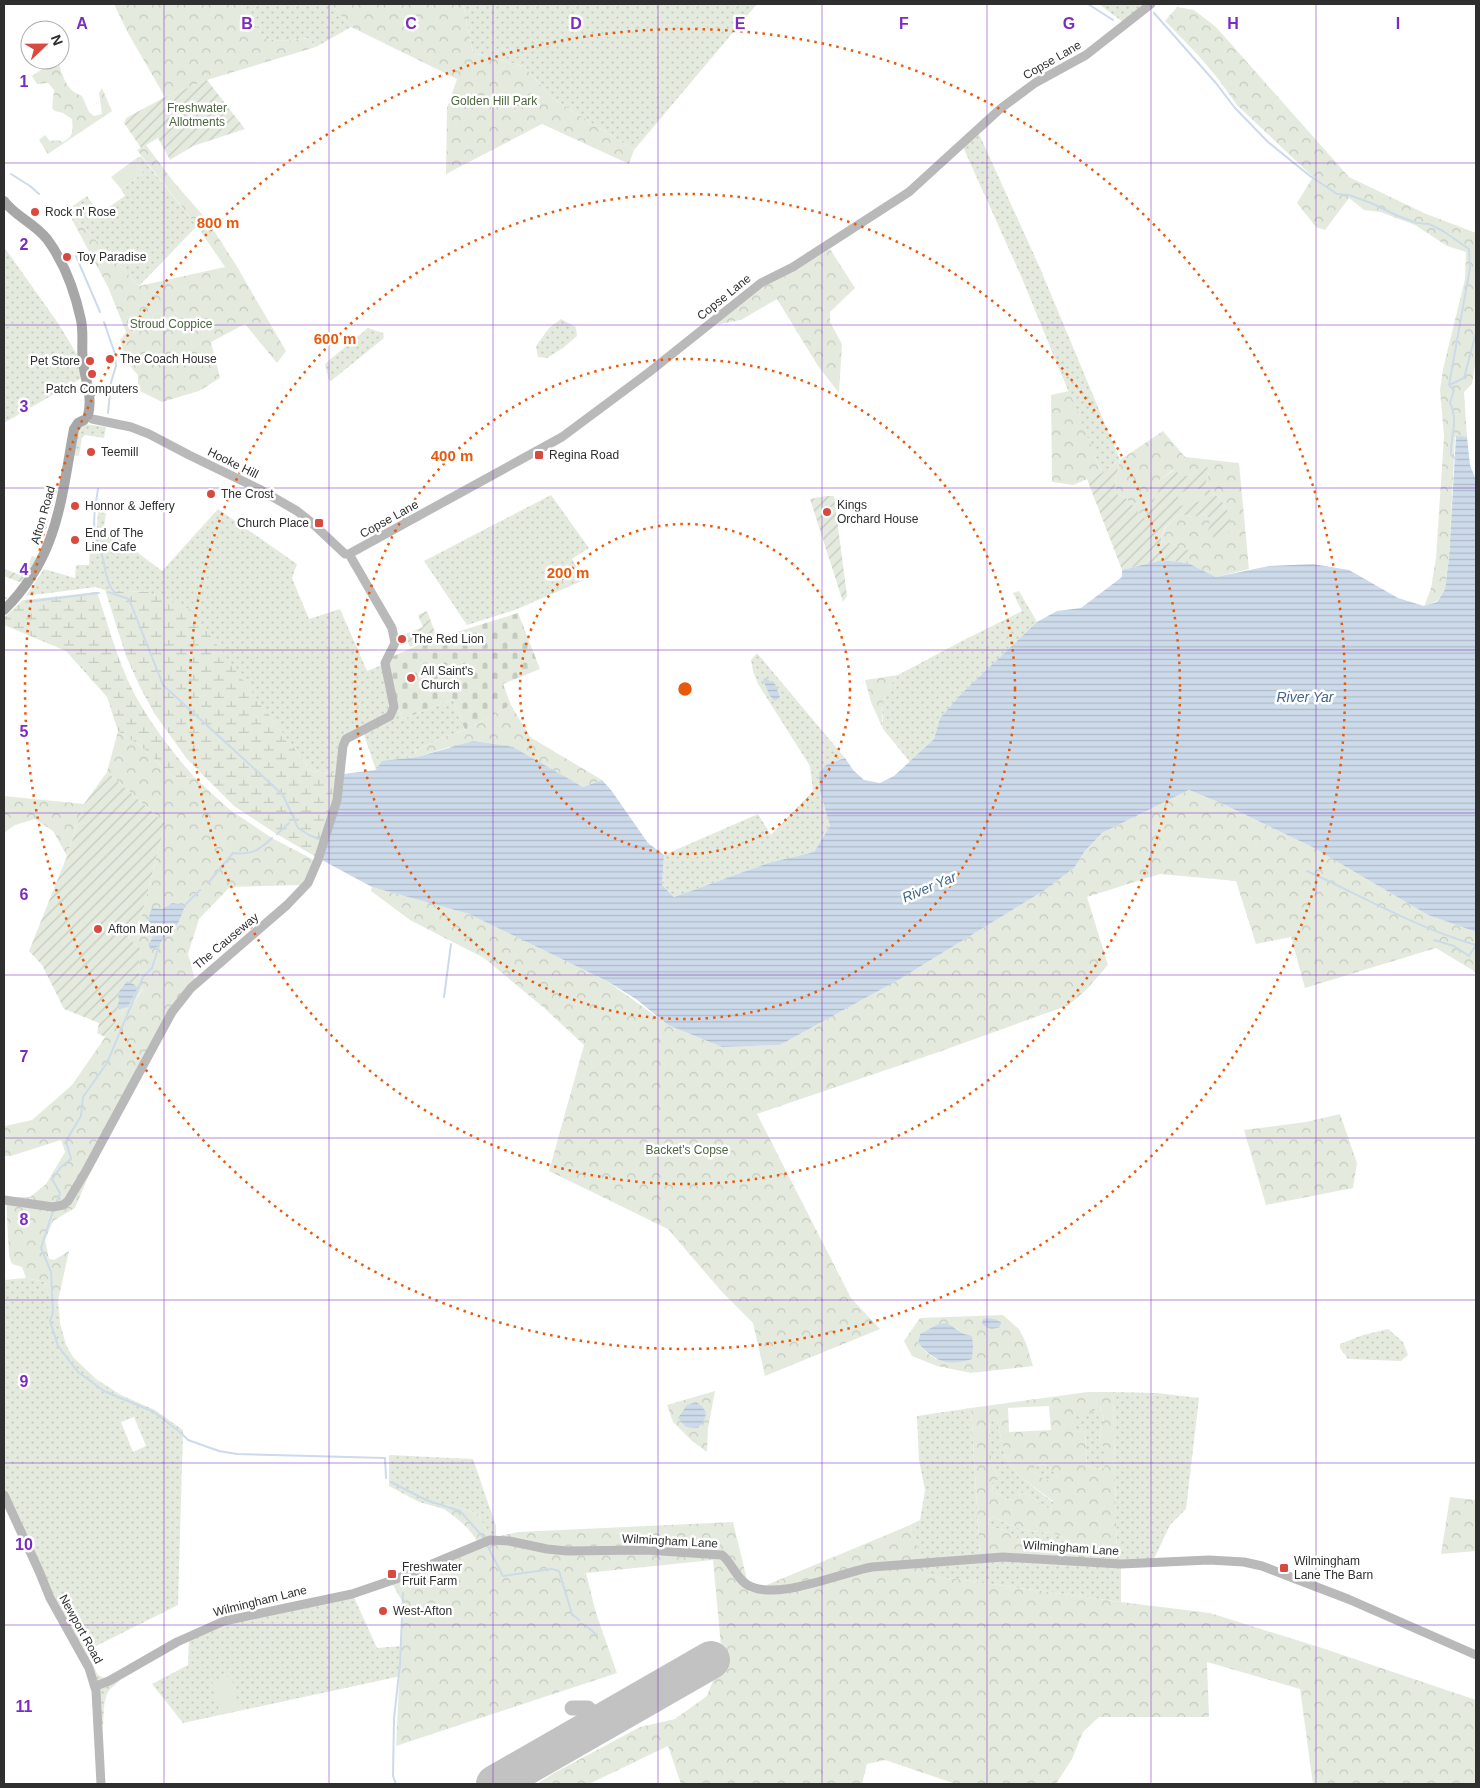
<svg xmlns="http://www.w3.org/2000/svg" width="1480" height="1788" font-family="Arial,sans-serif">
<defs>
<pattern id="grass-dots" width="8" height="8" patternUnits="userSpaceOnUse" patternTransform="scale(1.25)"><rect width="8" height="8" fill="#e4ebde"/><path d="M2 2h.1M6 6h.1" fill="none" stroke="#c4cabf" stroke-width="1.8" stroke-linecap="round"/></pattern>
<pattern id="forest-crowns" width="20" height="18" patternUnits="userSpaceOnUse" patternTransform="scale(1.25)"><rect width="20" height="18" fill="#e4ebde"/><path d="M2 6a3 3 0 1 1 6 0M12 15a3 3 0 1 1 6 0" fill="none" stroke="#c4cabf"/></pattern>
<pattern id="wetland-marsh" width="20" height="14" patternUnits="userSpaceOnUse" patternTransform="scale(1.25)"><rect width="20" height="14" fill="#e4ebde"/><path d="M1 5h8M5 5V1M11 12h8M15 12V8" fill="none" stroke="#c4cabf"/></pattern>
<pattern id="cemetery-stones" width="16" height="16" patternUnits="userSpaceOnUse" patternTransform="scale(1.25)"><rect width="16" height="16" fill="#e4ebde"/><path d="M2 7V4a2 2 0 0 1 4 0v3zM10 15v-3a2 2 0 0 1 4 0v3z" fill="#c4cabf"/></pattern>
<pattern id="garden-furrows" width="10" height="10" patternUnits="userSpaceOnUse" patternTransform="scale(1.25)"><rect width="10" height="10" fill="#e4ebde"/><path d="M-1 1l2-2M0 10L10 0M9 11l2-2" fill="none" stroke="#c4cabf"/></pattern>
<pattern id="water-rules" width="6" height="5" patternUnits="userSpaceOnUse" patternTransform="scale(1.25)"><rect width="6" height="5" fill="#ccdae9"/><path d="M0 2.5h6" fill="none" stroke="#b0bbc8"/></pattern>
</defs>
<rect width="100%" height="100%" fill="#fff"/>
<path fill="url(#grass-dots)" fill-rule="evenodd" d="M240,4h91l20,23 -35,20 -8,-9 -23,3 -20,-2z
M463,4h294l-123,146 -82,-52 -28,-32 -51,-13z
M1099,4h46l-21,19z
M979,134l61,134 80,192 -18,13 -81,-197 -58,-129z
M141,156l56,70 -58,60 -72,-76 20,-14 12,18 26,-18 -4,-7 22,-16 -9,-13z
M4,247l54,76 20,33 4,22 -78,45z
M561,319l15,8 1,9 -14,12 -16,10 -9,-1 -2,-11 13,-18z
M368,328l15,5 1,5 -53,43 -2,-1 -4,-15 2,-3z
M85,424l21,3 -2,11 -19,-3 -3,3 -3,18 -8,-1 4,-26z
M551,495l38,53 -17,11 12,21 -69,30 -48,15 -43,-64z
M218,509l79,55 -5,14 17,41 31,-10 27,62 15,-6 9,45 -40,24 -13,40 -27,-3 -121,-161 -42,-18 -43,-2 -9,-3 -70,9 18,-27 31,9 1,-13h13l1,-18h5l3,-35 8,1 -2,15 4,2 54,41z
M1019,591l18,31 -74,70 -23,26 -6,21 -24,23 -27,-33 -1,-25 4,-13 12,-16 64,-34 60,-30 -9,-18z
M757,653l88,105 -18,6 -7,27 10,35 -16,26 -46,11 -94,34 -12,-12 2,-30 94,-41 13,21 42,-44 -3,-25 -52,-82 -5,-13 -2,-11z
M453,699l12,31 -21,7 -29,14 2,6 -12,1 -29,12 -13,-38 28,-14 5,-15 7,16z
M26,1278l19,4 5,17 8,2 2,22 6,22 7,12 23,22 25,16 34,15 28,20 -5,175 -92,46 12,24 6,3 15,-6 4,2c-4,11 -11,11 -15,18 -5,9 -4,22 -5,32l-4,3 -2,-39 -34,-68 -59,-130v-210zM134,1417l12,29 -13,6 -12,-30z
M1388,1329l15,13 5,13 -7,6 -53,-2 -8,-11v-4l23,-9z
M1113,1392l44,1 42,5 -13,111 -16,16 -17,36h-36z
M1099,1407l5,11 -5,20 9,17 -4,13 -9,1 -8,-4 -2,-33 -10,-1 1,-18 14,1z
M971,1408l9,149 -58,4 -12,-36 10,-5 5,-30 -6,-30 -2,-44z
M997,1420l8,37 14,19 34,26v4l-4,3 -25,-17 -12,9 -19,-9 -1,-9 7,-4 -6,-12 -2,-14v-14l-2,-9 1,-9z
M389,1455l84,4 23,67v11l-6,2 -12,-25 -25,-9 -7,1 -2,3 -25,-7 -30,-16z
M1048,1464l9,12 -11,6 -14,-12 2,-5z
M992,1517c11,5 22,10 34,13 19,5 34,-2 46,17l-4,4 -34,-9 -13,-1 -18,-11 -12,-3 -5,-5z
M1003,1559l118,7v36l-195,-27 -3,-9z
M353,1595l24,53 25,-2 -1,30 -218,47 -31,-39 36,-19 1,-27 35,-15z"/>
<path fill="url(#forest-crowns)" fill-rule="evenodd" d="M114,4h52l1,1 6,-1h67l25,35 20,2 23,-3 8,9 -109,33 -42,17 -37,-64z
M331,4h132l10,49 51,13 28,32 82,52 -5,14 -87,-40 -96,50 1,-66 10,-29 -106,-52z
M1177,7l17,3 22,17 133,150 75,36 52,20v126l-4,25 -8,8 3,45h-12l-6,120 -4,32 -8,12 -13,6 7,-19 5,-30 8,-122 -4,-46 3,-21 22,-90 1,-27 -19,-6 -32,-21 -35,-13 -16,-2 -15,-12 -24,32 -9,-3 -19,-24 16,-26 -76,-72 -18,-25 -21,-25 -33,-34z
M55,60h2c7,16 7,29 25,36l7,16 5,4 8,-2 -3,-21 3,-5 10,23 -64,43 -9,-14 6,-5 5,6 7,-1 6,2c11,-6 10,-11 9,-23l-9,-6 -8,-2 -3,-3 2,-18 -6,-7 -11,1 -5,-8z
M146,145l27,36 34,39 29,45 50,86 -9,12 -32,-39 -34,18 9,36 -21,13 -37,11 -24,-12v-15l-10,-11 -8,-24 6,-8 -18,-45 -41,-77 72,76 86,-19 -28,-41 -60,-76z
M830,249l25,39 -25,24v10l12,22 -3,49 -21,-27 -41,-67 -36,21 -26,5 50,-39 30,-15z
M1069,391l33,82 -29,12 -21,-3 -1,-87z
M1163,431l22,26 54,6 10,106 -33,8 -28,-14 -1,-13 -20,-8 -6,1c0,-14 9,-21 19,-29l14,3 10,-3 6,5 17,-9 -7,-12 -8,-5 -6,-11 3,-9 -11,-4 -9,7h-6l-10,-6 -15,11v15c-8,7 -9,15 -13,24l-20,-23 -9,-3 -1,-12 5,-22z
M898,675c-16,21 -18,27 -15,54l-12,-27 -6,-22z
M511,705l19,32 72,43 -19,7 -45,-25 -89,-15 -32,10 -2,-6 29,-14 21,-7z
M118,731l23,15 34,33 19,-2 36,33 42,28 42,22 -12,25 -72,2 -31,32 -11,35 9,33 -20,26 -24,40 -61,115 -17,40 -22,13 -8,19 4,19 5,1 15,-9 -11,50 -8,-1 -5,-18 -19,-4 -4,-11 -10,-3 -3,-8 -3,-59h24l16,-13 19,-32 -4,-12 -50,16h-7v-28l1,-2 27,-6 40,-35 52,-75 7,-3 12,-18 -5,-19 3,-21 -13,-10 13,-21 24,-95 -58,-51zM172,903v29l-10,7 -14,5 5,-5 1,-7 -5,-8 13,-15z
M1189,790l34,14 89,43 116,68 48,17v43l-2,-4 -38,-23 -131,40 -14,-51 -35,7 -20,-63 -76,-7 -73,23 21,68 -22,25 -17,15 -136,49 -176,60 94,184 29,31 -115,47 -12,-53 -31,-31 -54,-63 -119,-58 35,-126 -41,-38 -59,-49 -74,-38 -39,-29 1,-4 97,27 138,67 61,44 54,22 58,-2 120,-66 145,-89 29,-22 11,-17 17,-18z
M4,796l80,8 -17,52 -14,-25 -18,-12 -20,6 -11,8z
M1340,1114l17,49 -4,25 -87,17 -22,-75 62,-8z
M1003,1315l16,14 7,14 7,23 -62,7 -34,-7 -25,-10 -8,-15 16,-23zM938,1324l18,4 8,6 -28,25 -9,-6 -9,-10 2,-9z
M715,1391l-7,37 -1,24 -15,-11 -19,-19 -6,-17z
M1088,1392h25l4,169 -137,-4 -9,-149zM1049,1406l2,24 -42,2 -1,-24zM1099,1407l5,11 -5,20 8,17 -3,13 -9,1 -8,-4 -2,-33 -9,-1v-17h14zM997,1420l8,37 14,19 34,25v5l-4,3 -25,-17 -12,9 -19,-9 -1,-9 7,-4 -6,-12 -2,-14v-14l-2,-9 1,-9zM1047,1464l10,12 -11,5 -13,-10 2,-6zM992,1517c11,5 22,10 34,13 19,5 34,-2 46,17l-4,4 -34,-9 -12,-1 -19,-11 -12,-3 -5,-5z
M1450,1497l26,3v51l-35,3z
M453,1505l25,9 12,24 28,-6 215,-10 17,70 160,-67 17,50 194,27 89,11 112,35 154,52v84h-163l-13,-95 -93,-27 2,55h-110l-16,15 -11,27 -16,25h-100l-71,-24 -18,4 -5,20h-181l-13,-38 -79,38h-52l17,-11 86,-46 35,-8 32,-23 15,-39 -9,-97 -127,13 10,40 21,60 -221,73 7,-143 -11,-20 86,-40c-8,-15 -20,-24 -34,-34l2,-3z"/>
<path fill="url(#wetland-marsh)" d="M105,590l43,2 43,18 120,161 27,3v12l-22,71 -41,-24 -41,-27 -47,-47 -33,-46 -15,-28 -13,-29z
M97,592c11,32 20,67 35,97 16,32 39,61 62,88l-19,2 -34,-33 -23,-15 -11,-34 -41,-46 -62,-26v-7l19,-18z"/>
<path fill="url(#cemetery-stones)" d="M518,613l22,56 -37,15 8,21 -46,25 -12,-31 -50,20c-7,-16 -18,-44 -14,-61l39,-17z"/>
<path fill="url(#garden-furrows)" d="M207,80l38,49 -52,17 -23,14 -12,-22 -17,10 -17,-25 2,-5 39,-21z
M1120,460l-5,22 1,12 9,3 20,22c4,-8 5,-16 13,-23v-15l16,-11 9,6h6l9,-7 2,-5 7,2 2,7 -3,9 6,11 8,5 7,12 3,8v14l-8,5 -7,2 -7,-7 2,-13 -6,-5 -10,3 -14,-3c-11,9 -19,14 -19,29l6,-1 21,8v13l-26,-3 -40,10 -35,-91 15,-6z
M826,496h8l13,100 -4,6 -33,-103z
M32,556l6,2 -15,23 -4,1 -15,-6v-7l20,7z
M427,611l9,24 -26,12 -5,-13 18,-7 -5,-12z
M107,772l58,51 -24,95 -13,20 13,11 -3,21 5,18 -12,19 -7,3 -19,27 -8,-4 2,-10 -35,-14 -22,-44 -13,-14 38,-95 17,-52z"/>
<path fill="#e4ebde" d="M134,160l9,13 -22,16 -10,-12z
M1203,488l3,12 -26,6 -3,-13z
M231,1676l9,33 -20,5 -8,-33z"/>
<path fill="url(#water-rules)" d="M1456,436l11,1 3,28 6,15v452l-48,-17 -116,-68 -89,-43 -34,-14 -87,43 -17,18 -11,17 -29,22 -145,89 -120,66 -58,2 -54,-22 -32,-26 -29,-18 -138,-67 -97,-27 -52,-28 23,-85 33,-4 6,-9 35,-4 56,-16 40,6 70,40 19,-7 9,10 37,53 16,12 -2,30 12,12 94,-34 46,-11 16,-26 -10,-35 -1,-18 8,-9 18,-6 8,12 11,10 16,3 14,-7 40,-37 6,-21 23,-26 74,-70 20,-11 24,-3 41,-31v-7l40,-10 26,3 28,14 53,-11 44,-2 36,6 49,28 26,8 13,-4 8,-13 4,-31z
M765,678l10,6 5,13 -5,4 -5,-5 -7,-16z
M172,903l13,2c-3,9 -6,19 -13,26 -5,6 -10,7 -13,15l-8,4 -3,-6c9,-9 3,-14 0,-25l4,-11 10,1z
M127,981l8,4 2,4 -9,18 -9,2 -2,-3 2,-5 -1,-8z
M990,1318l11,4 -1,5c-8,3 -12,2 -18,-3l1,-5z
M947,1323l17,11 8,2 1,10 -1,13c-24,8 -38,2 -54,-16l2,-9 18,-10z
M696,1402c13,8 12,16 2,26l-12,-1 -8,-9 9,-13z"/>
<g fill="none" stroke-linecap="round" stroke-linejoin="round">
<path stroke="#ccdae9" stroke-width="2" d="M1088,4l25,16
M1154,13l61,69 20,26 33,34 42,34 27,18 12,1 22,8 27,13 19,7 12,1 14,7 26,18 1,19 -21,117
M11,174l19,12 9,8
M76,256l24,56
M104,322l11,32 1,12 -5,16 -3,31
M1449,385l5,5 -4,13c9,18 0,34 1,52l5,4
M1449,385l15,-7 12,-45
M98,489c-2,14 -6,30 -3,44 2,11 7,20 9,30 2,11 3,21 11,30
M108,592l21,7 34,86 120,110 15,33 11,7 12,5
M4,598h2
M26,602l73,-9
M277,834l12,-11
M1307,871c57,26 108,56 169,74
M208,883l25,-30c19,2 25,-2 39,-15
M185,905l15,-15
M1434,940l20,6 15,10 7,-11
M444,997l7,-53
M56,1203l4,-10 -8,-14 9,-12 10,-8 -5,-18 15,-25 2,-19 24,-34 36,-86 9,-9 7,-22
M53,1211l-12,37 10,24 2,41 -3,8 8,25 20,26 26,19 50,21 27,21 7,7 31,11 18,3 148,4 1,20
M391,1482l35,18 34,11 24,27
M487,1545l16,31 49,-7 7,2 13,43 7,6
M585,1625l12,10
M396,1784l-3,-8 1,-57 6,-55 3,-71"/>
<path stroke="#c2c2c2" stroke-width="15" d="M572,1708h16l15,15"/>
<path stroke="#c2c2c2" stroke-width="38" d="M495,1784l216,-124"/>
<path stroke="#b9b9b9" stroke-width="9" d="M92,419l39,8 18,7 40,21 70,34 38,22 14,11 34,32h4
M349,554l213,-117 86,-64 113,-90 32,-16 116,-75 91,-83 35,-26 51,-28 65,-51
M4,1200l49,7 10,-2 5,-4 18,-30 86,-159 19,-24 96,-83 21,-22 10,-23 19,-60 6,-54 3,-7 44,-23 4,-9 -9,-44 10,-20 -3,-15 -43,-74
M4,1495l35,76 11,27 39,70 7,23 5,93
M96,1686l13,-5 68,-39 47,-21 128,-27 44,-15 94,-39 19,1 38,8 20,2 79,-1 76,5c10,8 13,21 24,29 28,19 96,-12 126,-17l131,-10 118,7 88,-4 35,2 18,4 86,33 128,56"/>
<path stroke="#a7a7a7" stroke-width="10" d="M4,201c12,16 29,21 43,38 17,23 28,53 34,81 3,14 0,28 2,42 2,18 10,35 5,53
M4,610c54,-53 57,-110 70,-181l4,-6 6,-3"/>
</g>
<path fill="none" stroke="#7b2cbf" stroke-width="1" stroke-opacity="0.55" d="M164,4v1780M329,4v1780M493,4v1780M658,4v1780M822,4v1780M987,4v1780M1151,4v1780M1316,4v1780M4,163h1472M4,325h1472M4,488h1472M4,650h1472M4,813h1472M4,975h1472M4,1138h1472M4,1300h1472M4,1463h1472M4,1625h1472"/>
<g fill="none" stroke="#e8590c" stroke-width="2.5" stroke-dasharray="2.5 5">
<circle cx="685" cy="689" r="165"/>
<circle cx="685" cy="689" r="330"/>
<circle cx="685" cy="689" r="495"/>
<circle cx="685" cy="689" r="660"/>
</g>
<g fill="#d84940" stroke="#fff" stroke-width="2">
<circle cx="35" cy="212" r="5"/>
<circle cx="67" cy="257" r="5"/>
<circle cx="110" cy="359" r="5"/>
<circle cx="90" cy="361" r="5"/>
<circle cx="92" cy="374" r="5"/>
<circle cx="91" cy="452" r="5"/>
<rect x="534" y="450" width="10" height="10" rx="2.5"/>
<circle cx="211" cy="494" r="5"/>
<circle cx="75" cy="506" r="5"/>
<circle cx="827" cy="512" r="5"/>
<rect x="314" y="518" width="10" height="10" rx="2.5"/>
<circle cx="75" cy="540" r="5"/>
<circle cx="402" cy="639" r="5"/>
<circle cx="411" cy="678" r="5"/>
<circle cx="98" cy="929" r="5"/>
<rect x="1279" y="1563" width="10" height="10" rx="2.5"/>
<rect x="387" y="1569" width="10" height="10" rx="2.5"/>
<circle cx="383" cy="1611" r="5"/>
</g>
<g text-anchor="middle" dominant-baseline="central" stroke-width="5" stroke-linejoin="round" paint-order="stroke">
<g font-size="12" fill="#2f2f2f" stroke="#fff">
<text transform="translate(1052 60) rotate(-30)">Copse Lane</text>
<text transform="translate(724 297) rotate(-39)">Copse Lane</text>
<text transform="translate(233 463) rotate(26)">Hooke Hill</text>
<text transform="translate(43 515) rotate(-74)">Afton Road</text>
<text transform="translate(389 519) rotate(-29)">Copse Lane</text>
<text transform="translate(226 941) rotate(-40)">The Causeway</text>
<text transform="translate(670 1541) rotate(3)">Wilmingham Lane</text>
<text transform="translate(1071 1548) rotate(4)">Wilmingham Lane</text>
<text transform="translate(260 1601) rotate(-14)">Wilmingham Lane</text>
<text transform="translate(81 1629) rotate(61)">Newport Road</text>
</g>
<g font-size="12" fill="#4d6840" stroke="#fff">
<text x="494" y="101">Golden Hill Park</text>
<text x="197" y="108">Freshwater<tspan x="197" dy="14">Allotments</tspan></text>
<text x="171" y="324">Stroud Coppice</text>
<text x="687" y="1150">Backet's Copse</text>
</g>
<g font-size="12" fill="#2f2f2f" stroke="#fff" text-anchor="start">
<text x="45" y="212">Rock n' Rose</text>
<text x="77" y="257">Toy Paradise</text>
<text x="120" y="359">The Coach House</text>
<text x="80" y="361" text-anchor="end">Pet Store</text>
<text x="92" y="389" text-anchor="middle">Patch Computers</text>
<text x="101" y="452">Teemill</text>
<text x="549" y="455">Regina Road</text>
<text x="221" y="494">The Crost</text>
<text x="837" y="505">Kings<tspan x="837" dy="14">Orchard House</tspan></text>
<text x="85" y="506">Honnor &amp; Jeffery</text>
<text x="309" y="523" text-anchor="end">Church Place</text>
<text x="85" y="533">End of The<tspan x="85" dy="14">Line Cafe</tspan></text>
<text x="412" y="639">The Red Lion</text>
<text x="421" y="671">All Saint's<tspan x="421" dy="14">Church</tspan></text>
<text x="108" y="929">Afton Manor</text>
<text x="1294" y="1561">Wilmingham<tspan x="1294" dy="14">Lane The Barn</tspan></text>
<text x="402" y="1567">Freshwater<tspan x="402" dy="14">Fruit Farm</tspan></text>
<text x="393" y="1611">West-Afton</text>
</g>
<g font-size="14" font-style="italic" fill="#43668b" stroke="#fff">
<text x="1305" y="697">River Yar</text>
<text transform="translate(929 887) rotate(-23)">River Yar</text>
</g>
</g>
<g font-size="16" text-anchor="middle" font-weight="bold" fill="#7b2cbf" stroke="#fff" stroke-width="5" stroke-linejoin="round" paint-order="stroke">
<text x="82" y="29">A</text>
<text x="247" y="29">B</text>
<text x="411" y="29">C</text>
<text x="576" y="29">D</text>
<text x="740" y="29">E</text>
<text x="904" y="29">F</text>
<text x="1069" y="29">G</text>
<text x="1233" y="29">H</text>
<text x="1398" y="29">I</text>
<text x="24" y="87">1</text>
<text x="24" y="250">2</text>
<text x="24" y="412">3</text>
<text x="24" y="575">4</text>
<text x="24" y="737">5</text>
<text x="24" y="900">6</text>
<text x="24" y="1062">7</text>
<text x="24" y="1225">8</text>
<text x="24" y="1387">9</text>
<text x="24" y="1550">10</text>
<text x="24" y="1712">11</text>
</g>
<circle cx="685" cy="689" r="8" fill="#e8590c" stroke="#fff" stroke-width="2.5"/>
<g font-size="15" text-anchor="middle" font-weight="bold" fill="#e8590c" stroke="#fff" stroke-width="5" stroke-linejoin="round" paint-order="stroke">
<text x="218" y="228">800 m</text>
<text x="335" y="344">600 m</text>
<text x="452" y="461">400 m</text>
<text x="568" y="578">200 m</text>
</g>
<rect width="1480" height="1788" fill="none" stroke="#2f2f2f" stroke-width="10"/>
<g transform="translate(45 45) rotate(68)"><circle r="24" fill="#ffffff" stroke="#acacac"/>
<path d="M0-4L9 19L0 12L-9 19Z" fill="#d84940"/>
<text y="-8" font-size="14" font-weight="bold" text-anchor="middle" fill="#2f2f2f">N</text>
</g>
</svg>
